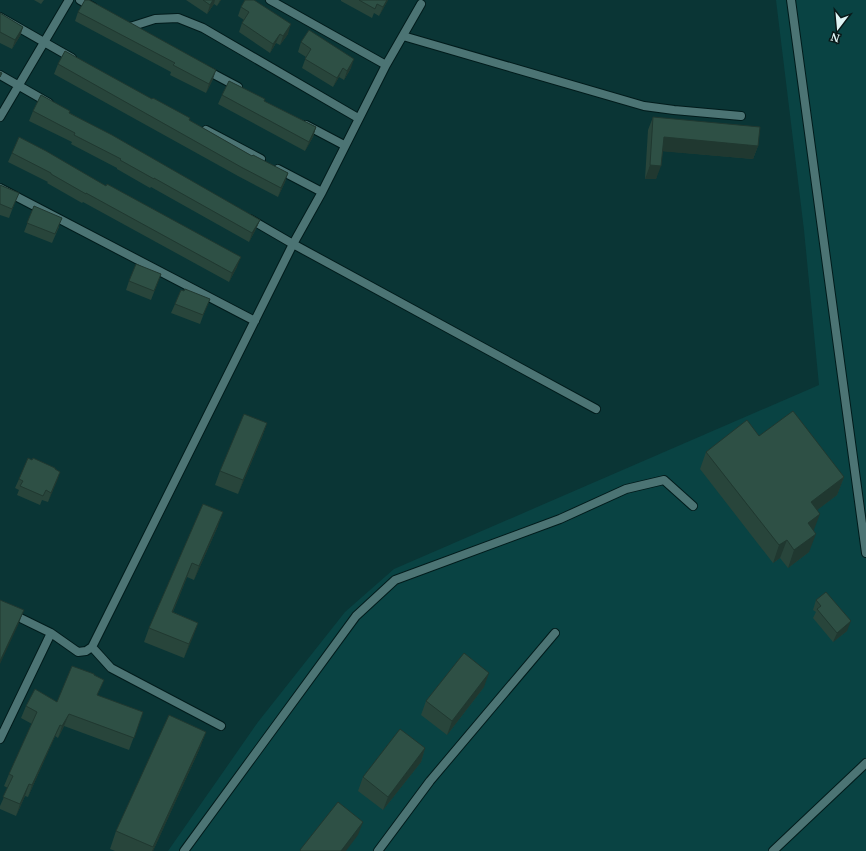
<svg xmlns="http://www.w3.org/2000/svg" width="866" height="851" font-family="'Noto Serif',serif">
<rect width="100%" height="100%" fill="#0a3535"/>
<path fill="#094343" d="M776,0h90v851h-698l90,-129 87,-110 49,-43 425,-184 -15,-155z"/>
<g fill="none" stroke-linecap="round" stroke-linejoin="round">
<g stroke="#001b1b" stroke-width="10">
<path id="service" d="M80,0l13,7
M270,0l116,65
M791,0l75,553
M0,17l72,41
M130,27l25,-8 23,-1 25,10 155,90
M403,36l241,70 30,4 67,6
M206,70l32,17
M0,75l49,28
M0,117l69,-117
M306,125l38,20
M206,130l55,29
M278,169l44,23
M0,188l255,133
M250,219l43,25 303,165
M0,608l51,25 -51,106
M51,633l27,19 8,-1 6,-4 201,-403 29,-52 64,-127 35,-61
M92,647l19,21 110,58
M184,851l172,-235 39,-36 165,-61 66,-30 38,-9 29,26
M378,851l52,-70 125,-148
M773,851l93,-88"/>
</g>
<use href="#service" stroke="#4c7474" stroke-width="8"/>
</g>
<path fill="#28453b" d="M34,0h10l-3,4z
M186,0h35l-4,6 -3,-2 -7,10z
M341,0h47l-9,16 -5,-3 -2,5 -31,-17z
M241,7l47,27 -8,11 -4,-2 -6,10 -31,-21 3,-9 2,-3 -6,-4z
M78,12l135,67 -7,14 -36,-18 1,-3 -96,-51z
M0,14l23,13 -3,9 -8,13 -12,-6z
M301,42l50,26 -7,12 -5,-3 -6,10 -31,-19 4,-11 -8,-5z
M58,64l131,56 63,36 36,17 -3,9 -7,15 -40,-21 -184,-102z
M222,95l42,6 52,26 -3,10 -8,14 -87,-47z
M33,111l37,2 190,107 -4,9 -7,13 -98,-55 -1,1 -33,-19v-1l-46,-24 1,-2 -43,-21z
M653,117l105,29 -5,13 -90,-8 -7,28h-11l3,-49z
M12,153l94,33 131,81 -8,15 -146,-80 -1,1 -35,-20 1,-1 -40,-20z
M0,185l15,17 -6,16 -9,-3z
M34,206l25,21 -7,16 -28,-11z
M161,274l-10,26 -25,-10 3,-9z
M175,304l31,4 -6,16 -29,-11z
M267,423l-5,14 -24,57 -23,-9 5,-14z
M759,436l85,41 -7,18 -20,15 -8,42 -21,16 -8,-10 -7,5 -73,-94 6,-17z
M55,469l5,3 -12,30 -6,-2 -2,5 -23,-10 2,-5 -4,-2 4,-9z
M203,504l15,22 -24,54 -7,-3 -14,35 25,11 -14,35 -40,-16 5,-14z
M816,600l31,31 -14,11 -20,-24 3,-6 -3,-2z
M94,675l4,21 45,16 -14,38 -65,-24 -6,12 -3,-2 -27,61 -3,-1 -9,20 -16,-7v-3l8,-18 -4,-2 5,-12 23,-50 -11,-6 5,-12 31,-4z
M484,687l-37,48 -26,-20 5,-14z
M206,732l-7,18 -46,101h-38l-5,-2 6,-18z
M425,748l-4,14 -38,48 -25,-19 5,-14z"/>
<path fill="#203830" d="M213,0h2l-1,4 -7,10 3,-9z
M220,0h1l-4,6z
M387,0h1l-1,2 -8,14 4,-9z
M291,24l-3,10 -8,11 3,-9z
M23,27l-3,9 -8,13 3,-9z
M280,34l-4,9 -6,10 3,-9z
M354,59l-3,9 -7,12 3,-9z
M343,68l-4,9 -6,10 4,-9z
M216,70l-3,9 -7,14 3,-9z
M316,127l-3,10 -8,14 4,-9z
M664,137l94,9 -5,13 -94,-8z
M650,165l11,1 -5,13h-11z
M288,173l-3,9 -7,15 3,-9z
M260,220l-4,9 -7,13 3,-9z
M241,257l-4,10 -8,15 3,-9z
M267,423l-5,14 -24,57 5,-14z
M60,472l-3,9 -9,21 3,-9z
M844,477l-7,18 -33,25 7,-18z
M223,512l-5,14 -24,54 5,-14z
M820,514l-7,18 -5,-9z
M816,534l-7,18 -21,16 6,-18z
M787,540l-7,18 -7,5 6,-18z
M192,563l-5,14 -20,49 5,-14z
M24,610l-5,13 -19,41v-3z
M851,621l-4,10 -14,11 4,-9z
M198,623l-5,14 -9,21 5,-14z
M489,673l-5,14 -37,48 5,-14z
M69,714l-5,12 -6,12 4,-12z
M60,725l-5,11 -27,61 4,-12z
M206,732l-7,18 -46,101h-1z
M425,748l-4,14 -38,48 5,-13z
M29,784l-4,12 -9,20 4,-12z
M363,822l-5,13 -12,16h-5z"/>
<path fill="#2e5045" stroke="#203830" d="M85,0h4l127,70 -7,14 -36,-19 2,-2 -97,-51z
M203,0h10l-3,5z
M245,0h9l37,24 -8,12 -3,-2 -7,10 -31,-21 7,-11 -8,-5z
M359,0h28l-4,7 -6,-3 -2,5z
M0,13l23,14 -8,13 -15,-8z
M309,30l45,29 -7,12 -4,-3 -6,10 -32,-19 6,-10 -10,-7z
M65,51l87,48 1,-1 37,20 -1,2 63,36 1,-1 35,18 -7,15 -40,-21 -183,-103z
M0,72l2,1 -2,4z
M229,81l36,18 -1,2 52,26 -7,15 -87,-47z
M41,95l29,16 -1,2 43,22 148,85 -8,13 -98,-55v1l-34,-19 1,-1 -47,-24 1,-2 -42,-22z
M653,117l107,10 -2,19 -94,-9 -3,29 -11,-1z
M19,137l27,14 60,35 1,-2 134,73 -9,16 -146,-80v1l-35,-20v-1l-39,-20z
M0,185l19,8 -7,16 -12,-5z
M34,206l28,12 -7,16 -28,-11z
M136,264l25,10 -7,17 -25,-10z
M185,289l25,10 -7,16 -28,-11 6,-14 3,1z
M793,411l51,66 -33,25 9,12 -12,9 8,11 -22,16 -7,-10 -8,5 -73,-93 41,-32 12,16z
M244,414l23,9 -24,57 -23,-9z
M28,458l4,2 1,-2 22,10v1l5,3 -9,21 -5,-3 -3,6 -23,-10 3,-5 -4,-2z
M203,504l20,8 -24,54 -7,-3 -20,49 26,11 -9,21 -40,-16z
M826,592l25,29 -14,12 -20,-24 4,-3 -5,-6z
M0,600l24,10 -24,51z
M464,653l25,20 -37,48 -26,-20z
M72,666l22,8v1l10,5 -7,15 46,17 -9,26 -65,-24 -7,12 -2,-1 -28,60 -3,-1 -9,20 -17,-7 10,-21 -4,-2 28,-62 -11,-6 9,-17 22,13z
M169,715l37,17 -53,115 -37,-16z
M400,729l25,19 -37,49 -25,-20z
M338,802l25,20 -22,29h-40l-1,-1z"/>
<g transform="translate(838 28) rotate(196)" stroke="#091919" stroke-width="3" paint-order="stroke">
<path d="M0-3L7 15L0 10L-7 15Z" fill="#dff4f4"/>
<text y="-6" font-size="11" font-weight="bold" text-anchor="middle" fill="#dff4f4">N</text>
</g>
</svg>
